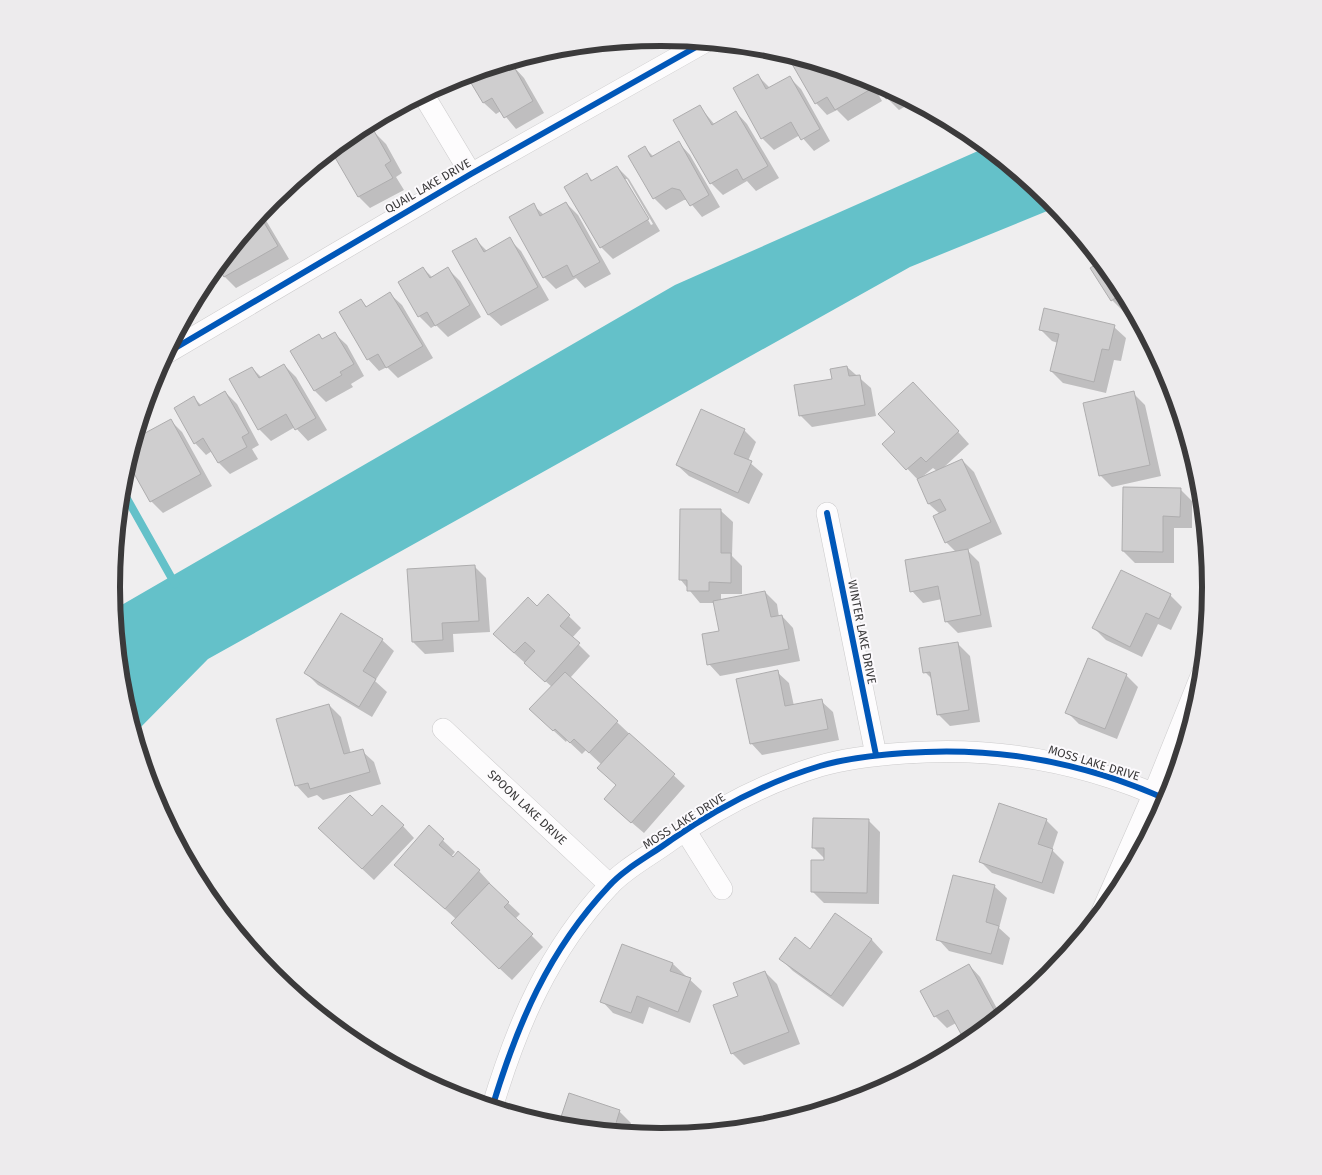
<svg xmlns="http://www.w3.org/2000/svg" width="1322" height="1175" font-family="'Fira Sans',sans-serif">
<rect width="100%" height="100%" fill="#efeeef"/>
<path fill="#64c1c9" d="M987,147l63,52 7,8 -147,60 -702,392 -74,75 -12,-39 -9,-85 562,-325z"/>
<path fill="#0003" fill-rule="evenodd" d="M793,55l76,23 13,23 -34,20 -11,-11 -10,5 -11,-12 -26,-46z
M502,64l6,5 5,-3 11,12 20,35 -28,16 -15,-18 -5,3 -12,-11 -14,-24 20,-12z
M758,76l12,12 19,-11 12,12 29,52 -16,10 -14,-16 -26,15 -12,-12z
M879,84l34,18 -14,8 -12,-12z
M700,107l15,18 21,-13 11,12 32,54 -23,13 -9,-10 -24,14 -12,-12z
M362,127l6,9 6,-4 12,12 16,29 -6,4 8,13 -34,18 -11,-11 -23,-40 -20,11 -3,-3z
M679,143l11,12 30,52 -18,10 -14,-17h-4l-18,10 -12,-12 -9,-50 9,9z
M617,167l12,12 31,52 -47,28 -12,-12 -35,-60 21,-12 6,6zM624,179h3l26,45 -2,1z
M566,203l12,12 33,59 -26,14 -9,-10 -20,11 -12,-12 -33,-60 22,-12 11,10z
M261,212l28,47 -53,29 -11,-11 -7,-12z
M475,239l12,12 22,-12 12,12 28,49 -48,26 -12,-11 -35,-64z
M1102,262l16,20 13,24 -7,6 -12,-12 -21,-31z
M423,268l10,10 15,-9 12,12 21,36 -33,20 -12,-12 -5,3 -12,-12z
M390,294l12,11 31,53 -35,20 -11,-11 -8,4 -11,-12 -7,-59 6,7z
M1114,327l12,11 -5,23 -7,-1 -8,33 -43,-10 -12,-12 7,-28 -6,-2 -12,-12z
M335,334l12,11 17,31 -13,8 2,3 -27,15 -11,-11 -23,-40 27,-15 4,4z
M284,365l12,12 31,53 -19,11 -13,-14 -24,14 -12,-12 -7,-61 10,10z
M847,367l24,21 5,28 -64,11 -12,-12z
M225,392l12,12 22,41 -7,4 6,10 -28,15 -11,-11 -7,-12 -6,4 -11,-12 -1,-45 8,8z
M1133,393l12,12 16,71 -49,11 -12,-12z
M925,395l44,49 -26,24 19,-8 12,12 28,62 -35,16 12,12 13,65 -34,6 -12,-12 -4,-22 -19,4 -11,-12 44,-39 -10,-10 -6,-28 -11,-10 -10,-23 -35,-37 13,-12zM933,468l4,3 -15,6z
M701,411l44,20 11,11 -8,19 15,13 -14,30 -60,-28 -12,-11z
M171,421l11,11 30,54 -49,27 -12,-12z
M1180,489l12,12v27h-18v35h-39l-12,-12z
M721,511l12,11 -1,34 10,10v28h-21v7l44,-9 12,12 2,13 3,-1 11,12 7,33 -80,15 -11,-12 11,-32 -6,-29h-14l-20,-24z
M474,566l12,12 4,54 -37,2 1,18 -29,2 -12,-12z
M1170,595l12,12 -11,23 -13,-6 -16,33 -36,-17 -12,-12z
M548,596l33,32 -9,10 18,18 -20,22 115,108 -41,47 -27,-23v-24l-15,-21 -16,-15 -4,4 -15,-14 -1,2 -23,-21 9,-34 -46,-41z
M382,640l12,11 -19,30 12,11 -15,25 -54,-32 -12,-12z
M958,644l12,12 10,66 -30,4 -12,-12 -5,-34 -8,-8z
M777,672l12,11 5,23 27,-5 12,11 6,28 -77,15 -11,-12z
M1126,675l12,12 -21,52 -38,-15 -12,-12z
M329,705l12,12 10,37 11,-3 12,11 7,22 -58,16 -6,-5 -9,3 -11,-12 -20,-66z
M372,818l31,8 11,12 -40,42 -43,-40z
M868,820l12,12 -1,72 -55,-1 -12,-12 15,-30 -14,-14z
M1046,820l12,12 -6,18 12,12 -10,32 -62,-21 -12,-12z
M429,827l26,25 -4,5 28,14 11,12 -1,2 31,29 -5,5 28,28 -31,33 -48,-45 -8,-16 -48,-43z
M954,876l41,11 12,11 -8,30 11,10 -7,27 -54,-14 -11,-12z
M836,915l36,25 11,12 -40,55 -50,-36 -12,-12 30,-9z
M673,964l29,27 -12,32 -41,-16 -6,17 -30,-11 -11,-12z
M969,965l11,12 21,39 -33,28 -12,-21 -9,5 -12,-12z
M765,972l12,12 23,60 -56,21 -12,-12 8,-57z
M569,1095l50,16 12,12 -4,11 -68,-7z"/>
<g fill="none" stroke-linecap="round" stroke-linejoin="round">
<path stroke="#64c1c9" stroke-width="8" d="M121,488l54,96"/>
</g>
<path fill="#cfcecf" stroke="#aeadae" d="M791,55l73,22 7,12 -36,21 -8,-13 -12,7 -27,-47z
M502,64l4,5 7,-4 20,36 -29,17 -12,-20 -9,5 -15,-25 16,-9z
M758,74l8,15 24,-13 30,53 -19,11 -10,-18 -30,17 -28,-51z
M877,82l20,11 -11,6z
M700,105l12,20 24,-14 32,55 -25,14 -6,-11 -27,15 -37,-64z
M374,131l17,30 -6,4 8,13 -35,19 -25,-43z
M679,141l30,54 -19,11 -10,-16 -8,-2 -19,11 -25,-43 17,-10 6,11z
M617,166l32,53 -49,29 -36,-61 23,-14 4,8z
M566,202l34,60 -27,15 -6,-12 -24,13 -34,-61 25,-14 6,13z
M259,214l19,32 -54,31 -7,-11z
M510,237l28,50 -50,28 -36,-64 24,-13 8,14z
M1101,261l23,31 -13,9 -21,-33z
M423,267l7,11 18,-11 22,38 -35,21 -8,-14 -9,5 -20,-35z
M390,292l33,54 -37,22 -8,-14 -11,6 -28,-48 22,-13 5,8z
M1044,308l71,17 -6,25 -7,-1 -8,33 -44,-11 9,-37 -20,-4z
M335,332l19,32 -14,8 2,3 -28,16 -24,-40 29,-17 3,5z
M284,364l32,54 -21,12 -9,-16 -28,16 -29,-51 23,-12 7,11z
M847,366l2,10 11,-1 5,30 -66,11 -5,-31 38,-6 -2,-10z
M913,382l46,49 -33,31 -5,-5 -15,13 -24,-26 13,-12 -17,-18z
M225,391l24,42 -7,4 5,10 -29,16 -15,-25 -9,6 -20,-36 20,-12 5,10z
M1134,391l16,74 -51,11 -16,-73z
M701,409l44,20 -11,25 18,7 -14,32 -62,-28z
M171,419l30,55 -51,28 -23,-41 7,-22z
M962,459l29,63 -46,21 -12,-27 13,-6 -6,-11 -12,5 -11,-25z
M1123,487l58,1 -1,29 -17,-1v36l-41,-1z
M680,509h41v44h10v30l-22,-1v9h-22v-11h-8z
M968,549l13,66 -36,7 -7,-36 -28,6 -5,-32z
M475,565l4,56 -37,2 1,17 -31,2 -5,-73z
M1121,570l50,24 -12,25 -13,-6 -16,34 -38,-19z
M765,591l6,26 11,-2 7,34 -82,16 -5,-31 17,-3 -6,-30z
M548,594l22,21 -10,11 20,17 -35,39 -21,-19 11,-12 -10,-9 -11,11 -21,-19 35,-37 9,9z
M341,613l42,26 -20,32 13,8 -17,28 -55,-34z
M958,642l11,68 -32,5 -7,-43 -7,1 -4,-25z
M1088,658l39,16 -22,55 -40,-16z
M778,670l7,36 37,-7 6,30 -78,15 -14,-65z
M565,672l53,49 -29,32 -15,-14 -4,4 -15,-14 -2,2 -24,-22z
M329,704l15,50 19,-5 7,23 -60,17 -2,-6 -13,3 -19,-67z
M629,733l46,41 -44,49 -27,-24 12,-14 -19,-17z
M350,795l22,21 10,-11 22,20 -42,44 -44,-41z
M999,803l48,16 -9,25 15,5 -11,34 -63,-21z
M813,818l56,1 -2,74 -56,-1v-32h13v-12h-12z
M429,825l15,14 -5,6 14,12 5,-6 22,19 -35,39 -51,-44z
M953,875l42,10 -9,37 13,4 -8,28 -55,-14z
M489,883l20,19 -5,5 29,27 -34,35 -48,-46z
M835,913l37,26 -41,57 -52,-37 16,-22 15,12z
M622,944l51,19 -3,8 21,7 -13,34 -41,-16 -6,17 -31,-11z
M969,964l30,55 -32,26 -19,-35 -14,7 -14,-26z
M765,971l24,61 -58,22 -18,-49 25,-9 -5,-13z
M569,1093l51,17 -7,23 -64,-7 1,-3 8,3z"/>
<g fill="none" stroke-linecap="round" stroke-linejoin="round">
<g stroke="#cccbcc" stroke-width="22">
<g id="street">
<path d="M423,94l48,80"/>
<path d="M165,354l306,-180 234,-132"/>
<path d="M827,513l49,242"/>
<path id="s1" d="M443,729l167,156"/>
<path d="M685,830l37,59"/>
<path d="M1100,916l54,-123 49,-122"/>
<path d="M492,1108c25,-83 56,-157 117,-222 16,-18 42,-31 62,-46 45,-31 96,-58 149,-74 27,-8 57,-11 85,-13 92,-7 179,9 263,47"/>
</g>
</g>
<use href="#street" stroke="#fdfcfd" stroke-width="21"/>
<g stroke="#fcfafd" stroke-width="9">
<path id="cycleway" d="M165,354l306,-180 234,-132
M827,513l49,242
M492,1108c25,-83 56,-157 117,-222 16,-18 42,-31 62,-46 45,-31 96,-58 149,-74 27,-8 57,-11 85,-13 92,-7 179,9 263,47"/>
</g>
<use href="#cycleway" stroke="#0057b8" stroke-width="6"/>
</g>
<g text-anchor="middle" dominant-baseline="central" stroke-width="4" stroke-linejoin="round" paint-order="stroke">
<g font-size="12" fill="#3b3a3b" stroke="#fcfafd">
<text transform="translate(428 186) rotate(-30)">QUAIL LAKE DRIVE</text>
<text transform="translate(862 632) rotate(79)">WINTER LAKE DRIVE</text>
<text transform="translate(1094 763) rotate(17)">MOSS LAKE DRIVE</text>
<text stroke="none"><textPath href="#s1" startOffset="115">SPOON LAKE DRIVE</textPath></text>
<text transform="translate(684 821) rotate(-32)">MOSS LAKE DRIVE</text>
</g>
</g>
<path d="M0 0H1322V1175H0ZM120 587a541 541 0 1 1 1082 0a541 541 0 1 1-1082 0Z" fill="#edebed" fill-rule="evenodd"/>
<path fill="none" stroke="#3b3a3b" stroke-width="6" d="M120 587a541 541 0 1 1 1082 0a541 541 0 1 1-1082 0Z"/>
</svg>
